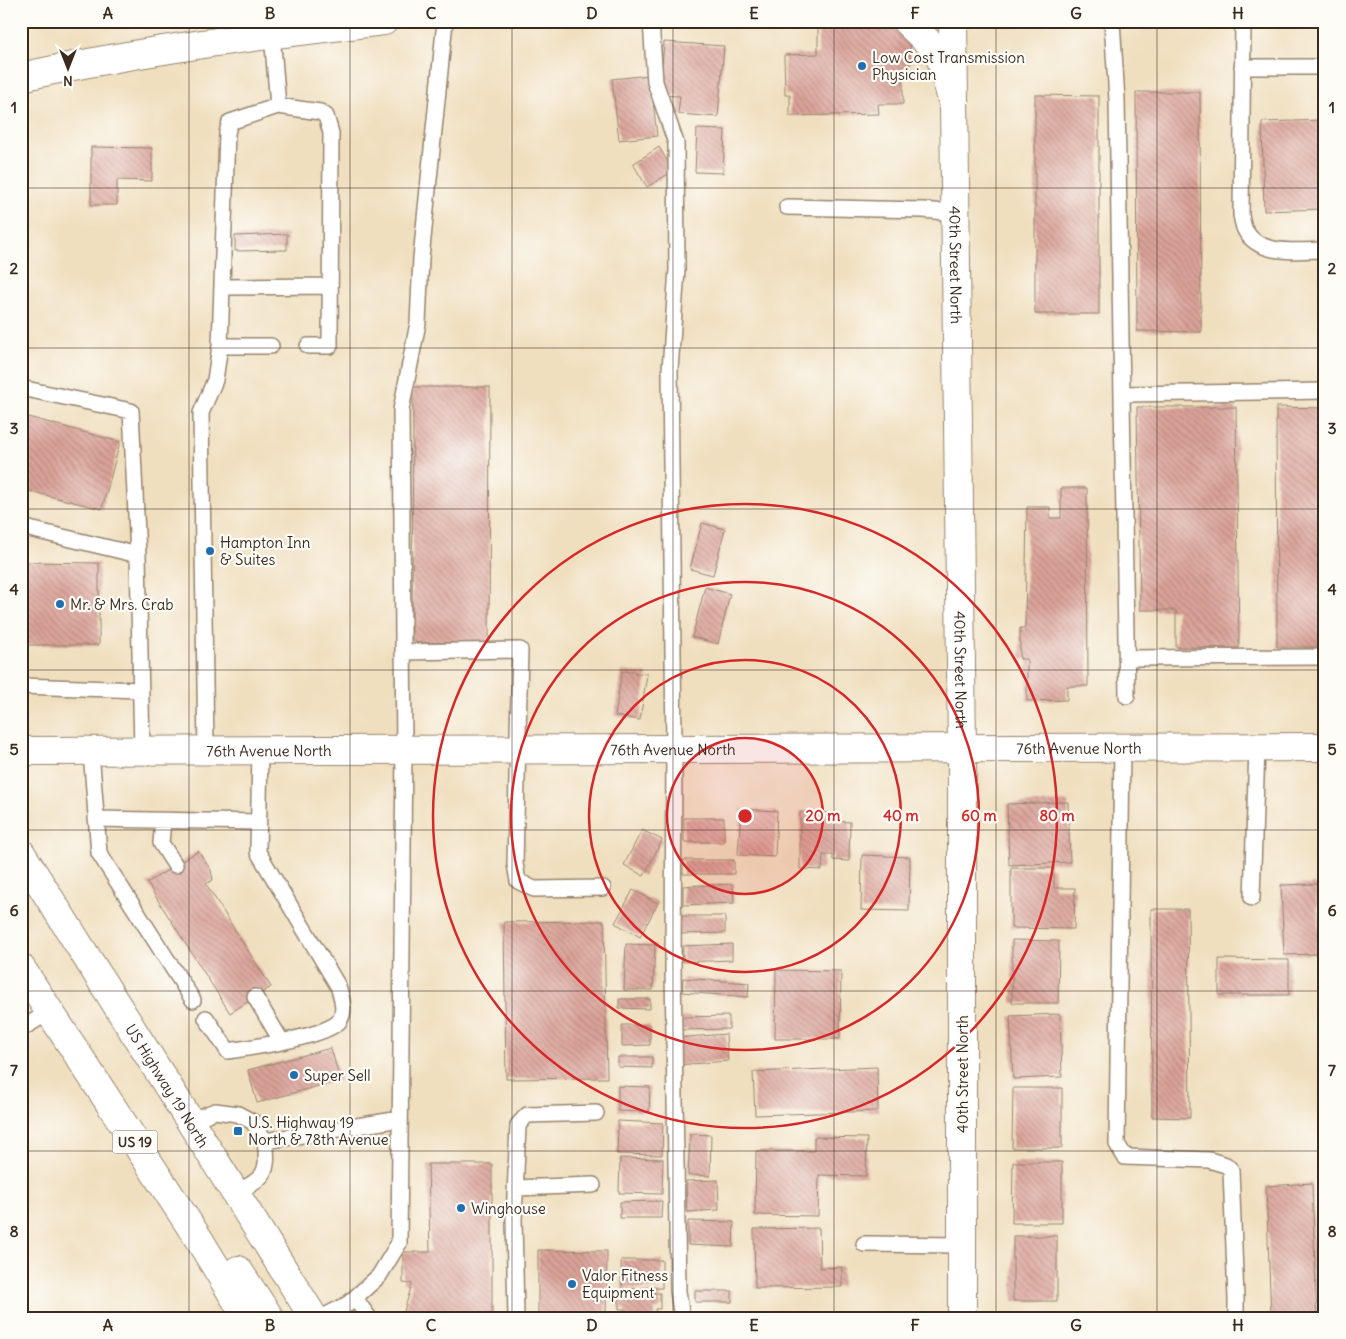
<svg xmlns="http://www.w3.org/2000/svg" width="1346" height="1339" font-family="Delius,sans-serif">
<defs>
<pattern id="building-back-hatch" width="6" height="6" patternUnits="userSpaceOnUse" patternTransform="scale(1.25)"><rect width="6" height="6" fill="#dba399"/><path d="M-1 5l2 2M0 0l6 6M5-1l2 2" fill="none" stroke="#b3857c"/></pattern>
</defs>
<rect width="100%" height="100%" fill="#fdfcf7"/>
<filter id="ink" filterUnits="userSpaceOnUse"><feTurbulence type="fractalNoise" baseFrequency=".02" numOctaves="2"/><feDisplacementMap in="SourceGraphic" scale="10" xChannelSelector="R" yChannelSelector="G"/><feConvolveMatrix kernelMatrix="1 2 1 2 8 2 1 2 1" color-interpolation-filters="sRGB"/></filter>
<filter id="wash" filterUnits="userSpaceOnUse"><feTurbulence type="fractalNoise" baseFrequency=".0096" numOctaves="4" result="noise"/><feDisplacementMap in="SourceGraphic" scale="20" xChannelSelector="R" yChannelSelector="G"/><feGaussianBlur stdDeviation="1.12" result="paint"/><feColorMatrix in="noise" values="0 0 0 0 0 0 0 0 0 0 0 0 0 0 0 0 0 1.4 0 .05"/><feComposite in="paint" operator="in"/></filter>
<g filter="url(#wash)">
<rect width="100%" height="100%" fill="#f0dfbf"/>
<g id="blocks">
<path fill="url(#building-back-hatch)" d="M818,27h75l17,13v25h-7v39h-25l1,10 -89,2v-21h-5l-1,-40 34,-1z
M664,42l60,4 -6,71 -40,-3 2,-18 -20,-1z
M650,75l7,61 -38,4 -7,-61z
M1136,92h64l1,240 -64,-1z
M1035,95l64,1v218h-64z
M1325,120v89l-61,2 -2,-89z
M697,129l28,1 -2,43 -28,-1z
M91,147l61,1v33l-35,-1v25h-26z
M659,147l14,24 -26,16 -14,-23z
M287,234v16l-52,1v-15z
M413,387h77l-1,256h-77z
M1137,407h99l3,241 -63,-1v-37h-36z
M1276,407l49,1v239h-48z
M21,415l99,27 -18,67 -81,-20z
M1061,488h26l1,198h-21v14l-40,1v-42h-7v-31h5l2,-121h23v11h11z
M702,523l23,6 -12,46 -23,-6z
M21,562l78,1v82h-78z
M705,587l25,7 -12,50 -26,-7z
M622,671l25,3 -7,46 -25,-4z
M1068,802l2,60 -61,3 -2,-61z
M741,809l36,2 -2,46 -37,-2z
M800,812l34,1v8l16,1 -1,39 -16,-1v-5h-10l-1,15 -22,-1z
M684,818h40v24h-40z
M642,830l20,10 -18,36 -20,-11z
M198,851l13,19 2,10 -7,4 65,103 -41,26 -83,-130z
M862,855l48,2 -1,54 -48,-1z
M683,860h51v14h-51z
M1011,868h43v20h21l-1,41 -63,-1z
M733,884l1,19 -51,2v-19z
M1317,884l2,70 -35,1 -3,-70z
M633,890l25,13 -18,34 -25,-14z
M1151,909h37l2,209 -38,-1z
M677,916h48v17l-48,1z
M604,921l3,157 -101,1 -2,-157z
M1012,940l47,1 -1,62h-46z
M626,944l29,1 -2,45h-29z
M732,944v16l-49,2v-16z
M1219,959l70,1v35h-70z
M776,970l65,1 -1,68h-65z
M683,978l66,5 -1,14 -66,-5z
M619,999h31v10l-31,-1z
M1060,1014l2,63 -49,2 -3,-63z
M729,1016v13l-47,1v-13z
M622,1025h28v20l-28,1z
M726,1034l2,27 -51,4 -2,-27z
M331,1048l9,32 -83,23 -9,-33z
M618,1057h34v11l-34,-1z
M877,1067l1,44 -123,4 -2,-43z
M618,1086l32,1 -1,25 -31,-1z
M1013,1088h49v60h-50z
M618,1121l45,2 -1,32 -45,-1z
M690,1134l21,1 -1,41 -22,-1z
M814,1137l53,1 -1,38 -47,-1 -1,41 -63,-1 1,-64h58z
M620,1158l43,1 -1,35 -43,-1z
M1013,1162h49v61h-50z
M428,1164h64v151l-13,-3 -1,6h-76l10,-34 -9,-1v-31h27z
M718,1180l1,30 -32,2 -1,-31z
M1312,1183l5,135h-46l-5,-132z
M662,1201l-1,17h-41v-16z
M688,1221l46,1 -1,25 -45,-2z
M819,1228l1,40 22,-1v20l-87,1 -1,-59z
M1013,1236h44v65h-44z
M538,1250l69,1 -1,67h-68z
M621,1260h41v28l-40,1z
M695,1291h37v11h-37z
M619,1293h41v16h-5v9h-30v-9h-6z"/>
</g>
</g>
<g filter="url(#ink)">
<use href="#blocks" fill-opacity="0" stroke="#96846e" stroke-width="1"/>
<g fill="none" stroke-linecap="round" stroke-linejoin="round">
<g stroke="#96846e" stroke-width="18">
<path id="service" d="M651,21l4,61 21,61 1,126 -7,101 4,378 -1,222 5,321 4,27
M1112,21l5,79 10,596
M1243,21l-2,194c1,5 2,11 4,15 14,27 55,20 80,20
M272,34l6,72
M1242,67h83
M787,207l136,3 33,3
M222,287l108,-1
M220,346h51
M21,388l110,23 7,144
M1122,394l203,-3
M21,527l117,28 4,196
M403,652l117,-2 -5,214 3,17 16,8 69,-1
M1126,658l199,-1
M21,686l120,4
M1122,747l-5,397 8,13 84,3 17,5 5,5 5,129v19
M206,750l-5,-337 14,-33 5,-34 7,-213 3,-11 48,-16 42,6 6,4 5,17 -1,213h-22
M91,751l8,102 94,147
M96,819l162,3
M163,821l-2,22 14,22
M1252,898l5,-150
M255,997l27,45
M206,1018l22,33c21,-3 103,-15 112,-31 6,-11 1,-24 -2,-34l-80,-134 2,-102
M21,1029l28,-17
M190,1121l25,-10 23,3 15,8 12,19 135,-22
M516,1188l77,-3
M236,1193c27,-15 34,-18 29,-52
M864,1244l98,1
M355,1298l14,20
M21,1317l1,1
M321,1318l27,-14 31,-28 20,-33 5,-493 -3,-340 17,-87 3,-65 24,-237
M516,1318l-2,-99 4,-94 9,-10 69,-2"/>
</g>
<g stroke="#96846e" stroke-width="30">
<g id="minor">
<path id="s1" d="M953,21l9,727v570"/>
<path id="s2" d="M21,751l1304,-4"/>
</g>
</g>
<g stroke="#96846e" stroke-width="30">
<path id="primary" d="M906,21l22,21 13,17 13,48
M21,77c120,-27 241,-42 363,-56"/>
</g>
<g stroke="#96846e" stroke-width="30">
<g id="trunk">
<path id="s3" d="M21,853l293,465"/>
<path d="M21,968l179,273 47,77"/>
<path d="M238,1270l32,48"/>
</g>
</g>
<use href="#service" stroke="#fff" stroke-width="15"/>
<use href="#minor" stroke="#fff" stroke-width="28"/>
<use href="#primary" stroke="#fff" stroke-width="28"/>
<use href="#trunk" stroke="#fff" stroke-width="28"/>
</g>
</g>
<path fill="none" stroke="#3b2a1e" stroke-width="1" stroke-opacity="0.55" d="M189,21v1297M350,21v1297M512,21v1297M673,21v1297M834,21v1297M996,21v1297M1157,21v1297M21,188h1304M21,348h1304M21,509h1304M21,670h1304M21,830h1304M21,991h1304M21,1151h1304"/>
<circle cx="745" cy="816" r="78" fill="#d62828" fill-opacity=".12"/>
<g fill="none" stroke="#d62828" stroke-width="2.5">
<circle cx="745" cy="816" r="78"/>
<circle cx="745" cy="816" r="156"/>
<circle cx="745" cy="816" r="234"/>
<circle cx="745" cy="816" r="312"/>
</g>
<g fill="#1f6fb2" stroke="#fdfcf7" stroke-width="2">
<circle cx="862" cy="66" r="5"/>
<circle cx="210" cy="551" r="5"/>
<circle cx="60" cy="604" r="5"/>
<circle cx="294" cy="1075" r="5"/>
<rect x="233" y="1126" width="10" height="10" rx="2.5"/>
<circle cx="461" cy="1208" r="5"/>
<circle cx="572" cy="1284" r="5"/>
</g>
<g text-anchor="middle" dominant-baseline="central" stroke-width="4.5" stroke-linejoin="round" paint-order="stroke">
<rect fill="#fdfcf7" stroke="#75695f" stroke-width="1" x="112.5" y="1130.5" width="45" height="23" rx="4"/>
<g font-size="14" font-weight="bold" fill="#3b2a1e">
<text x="135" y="1142">US 19</text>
</g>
<g font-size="15" fill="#3b2a1e" stroke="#fdfcf7" text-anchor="start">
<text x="872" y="57">Low Cost Transmission<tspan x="872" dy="17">Physician</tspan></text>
<text x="220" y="542">Hampton Inn<tspan x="220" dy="17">&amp; Suites</tspan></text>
<text x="70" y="604">Mr. &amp; Mrs. Crab</text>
<text x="304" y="1075">Super Sell</text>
<text x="248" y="1122">U.S. Highway 19<tspan x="248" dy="17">North &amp; 78th Avenue</tspan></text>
<text x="471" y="1208">Winghouse</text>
<text x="582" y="1275">Valor Fitness<tspan x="582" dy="17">Equipment</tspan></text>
</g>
<g font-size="15" fill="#3b2a1e" stroke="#fdfcf7">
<text stroke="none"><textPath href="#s1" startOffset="244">40th Street North</textPath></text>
<text stroke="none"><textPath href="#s1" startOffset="649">40th Street North</textPath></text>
<text stroke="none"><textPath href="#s2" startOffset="1058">76th Avenue North</textPath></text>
<text stroke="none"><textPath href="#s2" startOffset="652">76th Avenue North</textPath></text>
<text stroke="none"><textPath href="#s2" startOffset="248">76th Avenue North</textPath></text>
<text transform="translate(962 1074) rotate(-90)">40th Street North</text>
<text stroke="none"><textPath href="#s3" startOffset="275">US Highway 19 North</textPath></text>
</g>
</g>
<circle cx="745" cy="816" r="8" fill="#d62828" stroke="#fdfcf7" stroke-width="2.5"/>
<g font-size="15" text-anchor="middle" font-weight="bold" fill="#d62828" stroke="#fdfcf7" stroke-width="4.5" stroke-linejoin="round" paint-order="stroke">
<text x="823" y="821">20 m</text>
<text x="901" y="821">40 m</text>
<text x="979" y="821">60 m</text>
<text x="1057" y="821">80 m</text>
</g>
<rect width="1346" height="1339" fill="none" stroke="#fdfcf7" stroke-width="55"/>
<g transform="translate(68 68) rotate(180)" stroke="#fdfcf7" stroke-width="4" paint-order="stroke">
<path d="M0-4L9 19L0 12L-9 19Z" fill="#3b2a1e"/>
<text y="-8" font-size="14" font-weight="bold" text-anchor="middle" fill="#3b2a1e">N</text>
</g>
<rect x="28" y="28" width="1290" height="1284" fill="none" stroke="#3b2a1e" stroke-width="2"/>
<g font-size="16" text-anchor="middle" font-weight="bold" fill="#3b2a1e">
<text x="108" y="19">A</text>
<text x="270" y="19">B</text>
<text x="431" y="19">C</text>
<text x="592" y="19">D</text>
<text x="754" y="19">E</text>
<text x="915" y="19">F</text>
<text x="1076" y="19">G</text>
<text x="1238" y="19">H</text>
<text x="14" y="113">1</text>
<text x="1332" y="113">1</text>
<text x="14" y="274">2</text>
<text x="1332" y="274">2</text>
<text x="14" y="434">3</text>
<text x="1332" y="434">3</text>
<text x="14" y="595">4</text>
<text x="1332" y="595">4</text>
<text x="14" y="755">5</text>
<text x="1332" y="755">5</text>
<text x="14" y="916">6</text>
<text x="1332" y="916">6</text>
<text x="14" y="1076">7</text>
<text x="1332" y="1076">7</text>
<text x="14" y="1237">8</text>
<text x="1332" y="1237">8</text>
<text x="108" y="1331">A</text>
<text x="270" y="1331">B</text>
<text x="431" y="1331">C</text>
<text x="592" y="1331">D</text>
<text x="754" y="1331">E</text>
<text x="915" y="1331">F</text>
<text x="1076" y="1331">G</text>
<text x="1238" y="1331">H</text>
</g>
</svg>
